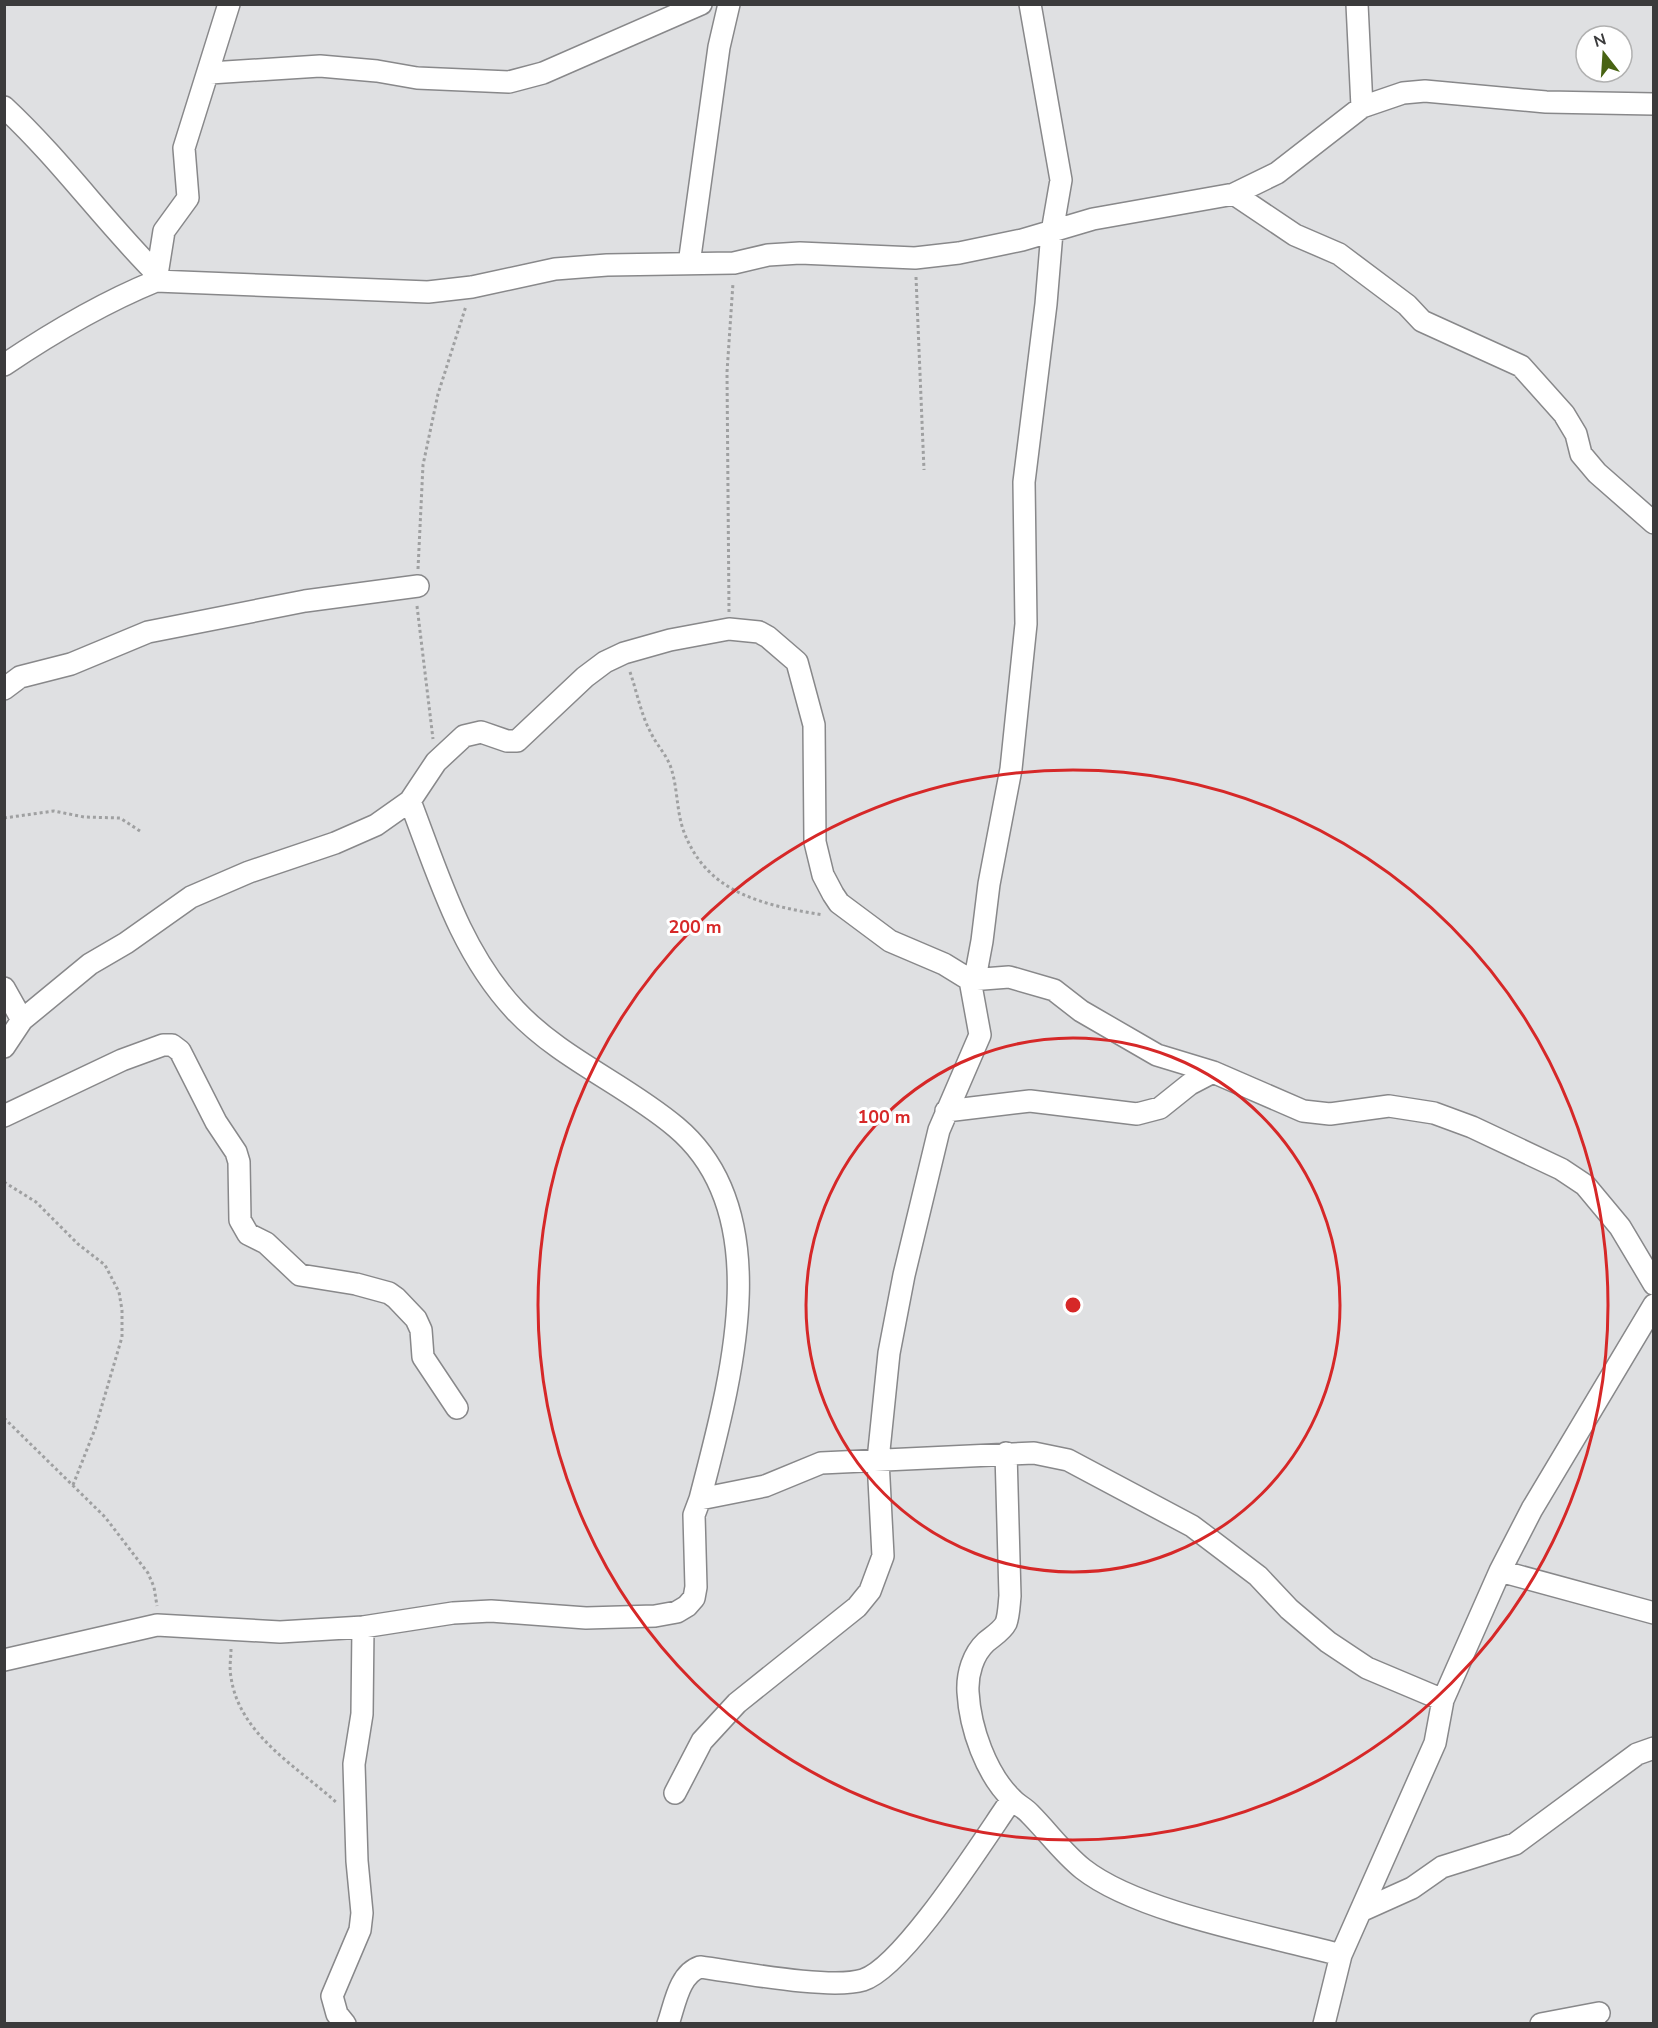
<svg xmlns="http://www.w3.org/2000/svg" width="1658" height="2028" font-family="'Nunito Sans',sans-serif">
<rect width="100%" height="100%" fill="#dfe0e2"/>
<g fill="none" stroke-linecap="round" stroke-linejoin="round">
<g stroke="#88888a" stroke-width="24">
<path id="minor" d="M1357,4l5,103
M210,73l110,-7 57,5 40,7 92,4 34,-9 158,-69
M4,107c56,52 100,114 153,167
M1234,194l61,41 44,19 68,51 15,16 99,45 43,48 12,20 5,20 16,19 57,50
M689,264l30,-217 10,-43
M156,281l8,-50 24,-33 -4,-50 45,-144
M4,365c49,-33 98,-62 152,-84l272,11 44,-5 83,-18 52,-4 127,-2 34,-8 32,-2 115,5 44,-5 63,-13 71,-21 141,-25 43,-21 85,-66 41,-14 22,-2 121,11 108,2
M4,689l16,-12 51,-13 77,-32 157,-31 113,-15
M410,801c28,73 50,150 105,209 46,49 110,74 161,117 104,87 53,259 24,372
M4,988l18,32
M4,1047l18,-27 68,-56 36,-21 65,-46 58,-25 86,-29 41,-18 34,-24 26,-39 28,-26 17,-4 26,9h10l68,-64 20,-15 19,-9 46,-13 59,-11 30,3 9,5 29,25 17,63 1,117 8,33 10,19 6,9 51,38 54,23 26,16 6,-7 6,-32 7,-57 22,-115 15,-145 -2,-142 22,-178 6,-72 9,-52 -31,-176
M946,1111l84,-10 107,13 23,-6 30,-24 23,-12
M4,1116l118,-56 41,-15h9l8,6 36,71 20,30 3,10 1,58 8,14 18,9 34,32 56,9 33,9 7,5 20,21 5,11 2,27 34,51
M1006,1453l4,143c-1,9 -1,19 -4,27 -4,8 -13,13 -20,19 -13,12 -19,32 -18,50 2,36 18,82 44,107 5,6 13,9 18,15 18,18 33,39 53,55 56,44 188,67 258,86
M1500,1571l154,42
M4,1660l153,-35 123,7 83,-5 90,-14 38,-2 95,7 69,-2 22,-4 10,-6 7,-8 2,-11 -2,-72 6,-16 65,-13 56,-23 213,-10 34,7 124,66 66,50 31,33 39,33 39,26 76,32
M675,1793l27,-52 35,-38 120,-96 13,-16 13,-35 -5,-96 11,-107 15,-78 35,-145 41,-95 -10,-55 39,-3 45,13 27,21 76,44 56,17 90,39 27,3 59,-8 45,7 38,14 89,42 24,16 35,42 34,57
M1363,1910l49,-22 30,-21 73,-23 122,-90 17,-6
M345,2024l-8,-10 -5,-18 28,-66 2,-17 -5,-52 -3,-97 8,-50 1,-87
M668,2024c7,-20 11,-50 32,-57 38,5 130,23 163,13 41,-13 121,-141 149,-181
M1324,2024l17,-69 94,-212 8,-43 57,-129 32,-62 122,-204
M1541,2024l58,-11"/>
</g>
<path stroke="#9fa0a1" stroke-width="3" stroke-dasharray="3 3" stroke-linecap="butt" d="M916,277l8,193
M418,569l5,-104 15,-71 28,-88
M417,606l16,133
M729,612l-2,-240 6,-89
M630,672c7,20 11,43 21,61 5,11 14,20 19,32 8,21 6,46 14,67 24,63 81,73 139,83
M4,818l50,-7 30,6 36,1 20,13
M4,1182l32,20 42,42 27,21 14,27 3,18v27l-27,92 -22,56
M4,1418l101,99 43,56 6,14 3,19
M231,1649c0,9 -2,19 0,28 8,58 67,90 106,126"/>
<use href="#minor" stroke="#fff" stroke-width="21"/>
</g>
<g fill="none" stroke="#d62828" stroke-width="3">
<circle cx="1073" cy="1305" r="267"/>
<circle cx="1073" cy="1305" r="535"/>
</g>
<circle cx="1073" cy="1305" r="9" fill="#d62828" stroke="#fff" stroke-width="3"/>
<g font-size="18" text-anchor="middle" font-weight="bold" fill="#d62828" stroke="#fff" stroke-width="6" stroke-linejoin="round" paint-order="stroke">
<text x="695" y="933">200 m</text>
<text x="884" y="1123">100 m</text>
</g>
<rect width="1658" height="2028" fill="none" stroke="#3b3b3c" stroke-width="12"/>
<g transform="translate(1604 54) rotate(343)"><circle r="28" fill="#ffffff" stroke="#b1b1b1" stroke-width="1.5"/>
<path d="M0-4.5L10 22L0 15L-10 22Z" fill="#486313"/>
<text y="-9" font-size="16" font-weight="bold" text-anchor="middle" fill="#3b3b3c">N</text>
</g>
</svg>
